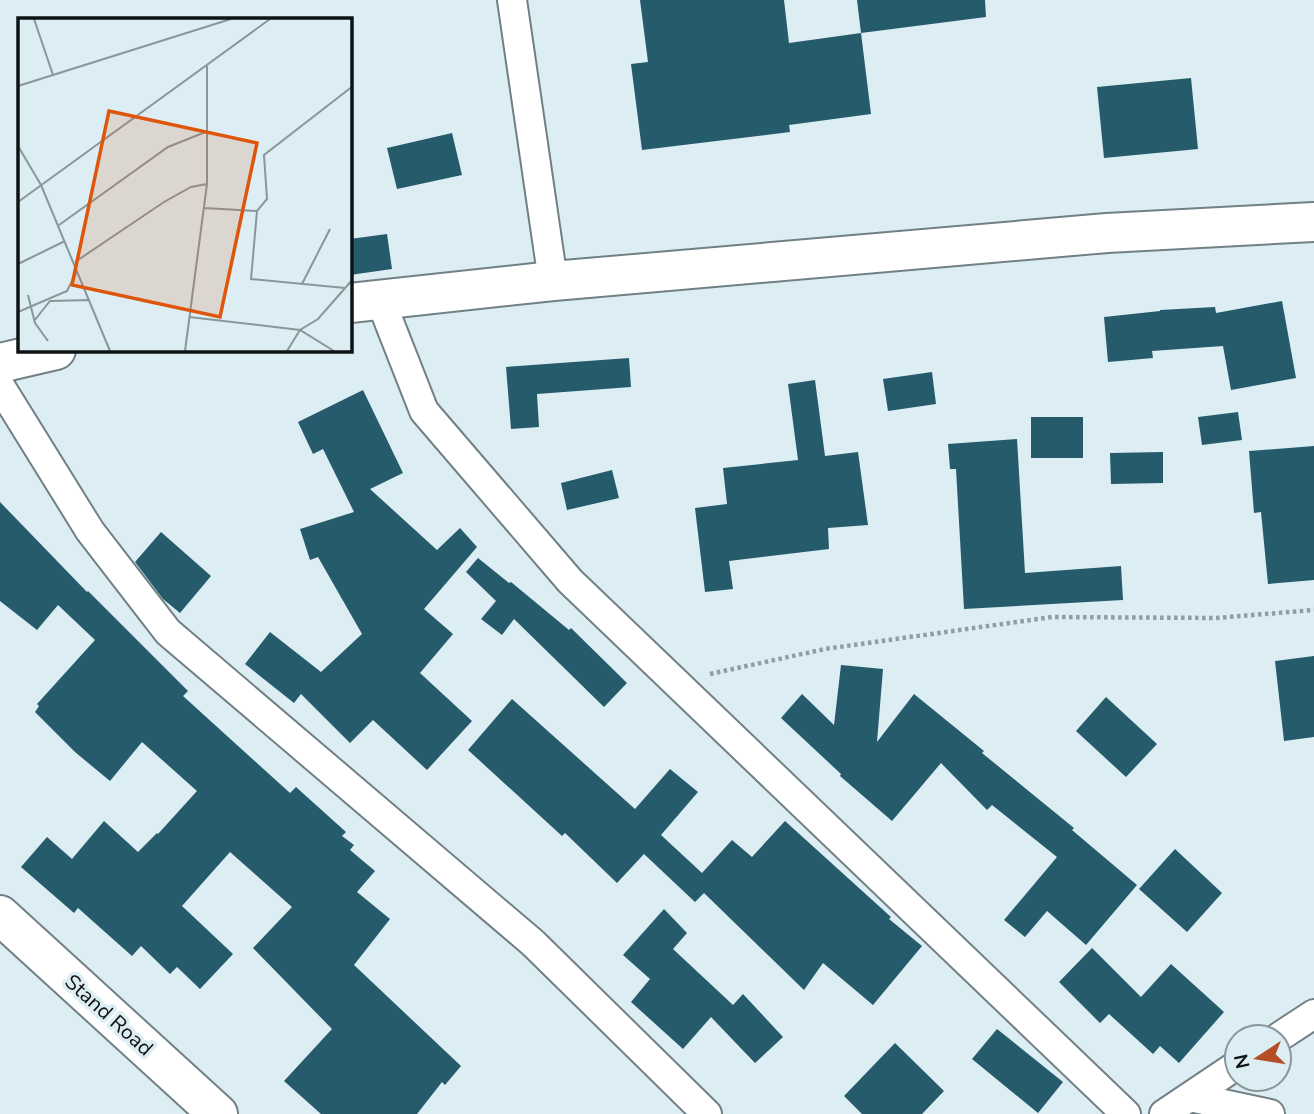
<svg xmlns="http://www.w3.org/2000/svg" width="1314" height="1114" font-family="'Nunito Sans',sans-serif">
<rect width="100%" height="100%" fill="#dcedf3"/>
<path fill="#255b6b" d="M640,0h144l5,43 72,-10 10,81 -82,11 1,7 -148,18 -11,-86 17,-2z
M857,0h128l1,17 -125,16z
M1191,78l7,71 -94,9 -7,-71z
M452,133l10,42 -65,14 -10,-41z
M387,234l5,35 -42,6v-36z
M1282,301l14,77 -65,12 -8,-44 -71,5 1,7 -45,4 -4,-45 56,-6v-1l55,-3 1,6z
M629,358l2,29 -94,7 2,33 -28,2 -5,-62z
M932,372l4,32 -48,7 -5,-32z
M815,380l10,76 33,-4 10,73 -40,3 1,21 -100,12 4,28 -28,3 -10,-84 32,-4 -4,-36 75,-8 -10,-76z
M363,390l40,83 -33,16 67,61 23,-22 17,19 -53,62 29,25 -33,39 52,48 -45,49 -54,-50 -23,23 -49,-49 -7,9 -49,-39 25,-32 51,40 41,-38 -44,-77 -8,3 -10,-31 54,-17 -31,-63 -10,5 -15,-32z
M1238,412l4,28 -40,5 -4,-28z
M1031,417h52v41h-52z
M1017,439l8,134 96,-7 2,34 -159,9 -8,-140h-6l-2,-25z
M1314,446v134l-46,4 -7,-72 -7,1 -5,-62z
M1163,452v31l-52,1 -1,-31z
M612,470l7,28 -52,12 -6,-27z
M0,502l87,90 1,-1 100,100 -5,5 107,97 6,-6 50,45 -4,4 12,9 -4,5 25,21 -18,21 33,27 -36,46 107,101 -16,19 -3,-3 -25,32h-96l-37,-33 48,-52 -79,-81 39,-41 -62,-55 -48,54 51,48 -33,35 -23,-22 -7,7 -29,-28 -9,10 -54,-48 -4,5 -53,-46 26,-30 25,22 32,-38 34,31 19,-19 1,1 39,-43 -55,-49 -32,39 -35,-29 -40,-40 4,-6 -2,-2 58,-64 -37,-35 -21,25 -37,-29z
M161,532l50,44 -31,37 -17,-14 -28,-37z
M478,558l31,25 2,-1 58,48 2,-2 56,55 -23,24 -90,-88 -12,16 -21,-16 15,-18 -30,-29z
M1314,656v81l-30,4 -9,-80z
M841,665l42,4 -6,73 37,-48 70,57 -2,2 92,75 -2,2 65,55 -51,60 -39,-34 -22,26 -21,-17 53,-63 -65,-52 -5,5 -46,-47 -49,58 -52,-45 1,-2 -60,-56 21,-24 32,31z
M1106,697l51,47 -31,33 -50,-46z
M512,699l123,110 35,-40 28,23 -37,43 41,38 30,-33 20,17 33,-36 106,96 -2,2 33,27 -49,59 -50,-42 -19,27 -100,-97 -9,9 -51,-48 -27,29 -52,-50 -3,3 -94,-86z
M1175,849l47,44 -35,39 -48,-43z
M664,909l23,24 -14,16 60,56 10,-11 40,43 -28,26 -44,-46 -28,32 -52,-47 19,-23 -27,-24z
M1092,948l49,49 30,-33 53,48 -45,51 -19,-17 -7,8 -44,-40 -9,9 -41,-41z
M997,1029l66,53 -25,31 -66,-54z
M895,1043l49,48 -22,23h-60l-18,-18z"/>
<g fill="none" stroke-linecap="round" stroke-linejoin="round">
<g stroke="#718085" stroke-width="32">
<path id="street" d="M512,0l41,281
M380,299l44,112 146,170 556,533
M0,386l90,145 78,101 365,311 174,171
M1279,1037l35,-23
M1190,1097l80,17
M1164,1114l73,-49"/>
</g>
<g stroke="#718085" stroke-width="42">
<path id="secondary" d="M350,303l203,-22 554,-48 207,-11
M0,363l56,-13
M0,915l218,199"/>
</g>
<path stroke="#909da1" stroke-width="4.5" stroke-dasharray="3.5 3.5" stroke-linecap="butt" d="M710,674l115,-25 227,-32 164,1 98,-8"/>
<use href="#street" stroke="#fff" stroke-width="28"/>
<use href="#secondary" stroke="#fff" stroke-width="38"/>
</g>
<g text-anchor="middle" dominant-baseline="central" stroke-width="7" stroke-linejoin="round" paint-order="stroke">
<g font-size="21" fill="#0d1315" stroke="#dcedf3">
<text transform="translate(109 1015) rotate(42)">Stand Road</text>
</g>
</g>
<g transform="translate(18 18)">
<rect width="334" height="334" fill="#dcedf3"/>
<path fill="none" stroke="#89969a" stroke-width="2" d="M16,1l19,56M0,68l213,-67M0,128l23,39 69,166M0,184l252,-183M186,190l53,3 10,-12 -3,-44 89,-69M239,193l-6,68 94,9M41,207l109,-78 40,-16M57,244l89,-60 27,-15 16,-3M0,246l47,-23M284,266l28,-55M10,277l7,28 13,18M0,294l49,-21 10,-20M171,299l111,13 34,21M16,303l16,-20 40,-1M167,333l22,-167v-118M269,333l13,-21 18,-11 35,-40"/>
<path fill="#dd560c" fill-opacity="0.15" stroke="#dd560c" stroke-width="3.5" d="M91,93l148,32 -37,174 -148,-32z"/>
<rect width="334" height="334" fill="none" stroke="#0d1315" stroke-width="3.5"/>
</g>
<g transform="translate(1258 1058) rotate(258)"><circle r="33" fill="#dcedf3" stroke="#89969a" stroke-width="2"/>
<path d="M0-5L12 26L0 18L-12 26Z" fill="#b54e25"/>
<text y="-10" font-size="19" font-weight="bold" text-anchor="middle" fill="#0d1315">N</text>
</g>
</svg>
